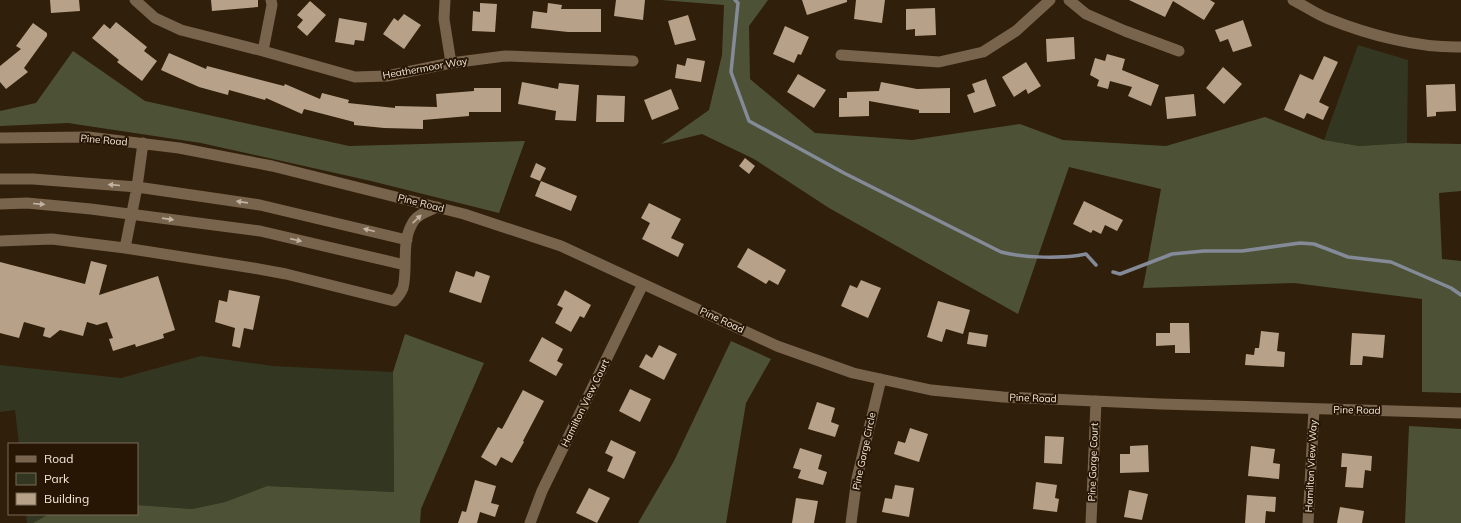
<svg xmlns="http://www.w3.org/2000/svg" width="1461" height="523" font-family="Mulish,sans-serif">
<rect width="100%" height="100%" fill="#301f0a"/>
<path fill="#333621" d="M1358,45l50,15 -1,83 -48,3 -35,-6z
M201,356l72,10 120,6 1,120 -127,-6 -42,16 -33,7 -55,-4v-61h-118l-4,-34 -15,2v-47l121,13z
M26,514h23l-16,9h-6z"/>
<path fill="#4d5236" d="M661,0h107l-19,26 1,53 65,54 97,7 108,-16 43,16 103,6 99,-29 59,23 35,6 48,-3 54,1v47l-22,2 3,66 19,2v132l-39,-1v-93l-128,-16 -151,5 18,-99 -92,-22 -51,147 -189,-106 -75,-49 -52,-25 -41,10 48,-34 13,-55 2,-50z
M73,51l72,50 204,45 176,-5 -26,72 -128,-32 -170,-38 -133,-20 -68,3v-15l36,-8z
M405,334l79,29 -63,146 -1,14h-387l16,-9h88v-9l55,4 33,-7 42,-16 127,6 -1,-120z
M731,341l40,18 -25,44 -20,120h-88l36,-62z
M1409,426l52,3v94h-56z"/>
<g fill="none" stroke-linecap="round" stroke-linejoin="round">
<path stroke="#848a97" stroke-width="3.5" d="M735,0l3,3 -7,69 18,49 95,52 157,79c24,6 61,7 85,2l10,11
M1113,272l7,2 52,-20 32,-3h38l58,-8 14,1 34,13 43,5 60,26 10,7"/>
</g>
<path fill="#b8a189" d="M50,0h29l1,11 -29,2z
M211,0h47v7l-46,4z
M616,0h29l-2,20 -29,-4z
M802,0h45v2l-40,13z
M856,0h29l-3,23 -28,-4z
M1129,0h81l5,3 -11,17 -31,-19 -8,16z
M310,1l16,14 -19,21 -10,-9 6,-7 -6,-5z
M480,3l17,1 -2,28 -23,-1 1,-20 7,1z
M548,3l14,2 -1,4h40v23h-33l-37,-4 2,-17 14,2z
M935,8l1,27 -21,1v-7l-9,1v-21z
M404,14l17,11 -17,24 -21,-15 11,-16 4,3z
M688,15l8,25 -21,5 -7,-24z
M339,18l28,5 -3,18 -9,-1 -1,5 -19,-3z
M1243,20l9,26 -19,6 -5,-13 -8,3 -5,-12z
M116,22l31,25 -3,4 13,10 -15,20 -25,-19 2,-2 -27,-22 12,-14 6,5z
M33,23l14,10v3l-23,32 4,4 -22,17 -6,-7v-16l21,-17 -5,-3z
M785,26l24,11 -8,18 -3,-1 -4,9 -21,-9z
M1074,37l1,22 -28,3 -1,-23z
M169,53l37,16 1,-3 77,20 1,-2 35,15 2,-6 27,7 -1,3 47,5v-2l42,1 -1,-13 38,-3v-3h27v24h-32v4l-46,4v9l-39,-1 -30,-3v-3l-50,-13 -2,5 -36,-16 -1,2 -36,-10 -1,5 -29,-8 -38,-17z
M1107,54l18,5 -3,11 37,15 -8,21 -23,-10 4,-9 -22,-6 -2,8 -11,-3 2,-6 -9,-5 5,-17 10,3z
M1324,56l14,6 -19,40 10,5 -6,13 -16,-7 -3,6 -20,-9 16,-36 13,6z
M687,58l18,3 -4,21 -26,-4 2,-14 8,2z
M1026,62l15,24 -13,8 -2,-5 -12,8 -12,-20z
M1223,67l19,17 -18,20 -18,-16z
M798,74l28,16 -12,18 -27,-16z
M986,79l10,27 -22,7 -7,-18 8,-3 -3,-8z
M522,82l36,7 1,-6 20,2 -3,36 -21,-1 1,-9 -38,-7z
M881,82l36,7 33,-1v25h-31v-3l-50,-9v15l-30,1v-19h8v-6l32,-1z
M1455,84l1,27 -20,1v4l-9,1 -1,-32z
M671,89l8,20 -27,11 -8,-20z
M1194,94l2,22 -29,3 -2,-22z
M597,95l28,1 -1,26h-28z
M745,158l10,8 -6,8 -10,-8z
M536,163l10,5 -6,13 -10,-4z
M541,181l36,15 -6,15 -36,-15z
M1084,201l39,19 -6,11 -12,-6 -4,9 -8,-4 -2,3 -18,-9z
M649,203l32,16 -10,19 13,6 -6,13 -36,-18 8,-16 -9,-5z
M748,248l38,22 -8,15 -9,-5 -3,4 -29,-17z
M91,261l16,4 -8,30 59,-19 17,54 -12,4 1,4 -28,9 -1,-3 -22,7 -4,-12 4,-1 -6,-16 -10,3 -10,-3 -4,14 -23,-6 -10,8 -7,-2 2,-8 -21,-6 -5,16 -19,-5v-71l85,22z
M456,271l18,6 2,-6 14,5 -9,27 -32,-11z
M861,280l20,8 -13,30 -27,-12 9,-21 7,3z
M229,290l31,6 -7,34 -9,-2 -4,20 -8,-2 3,-18 -20,-6 4,-22 8,2z
M565,290l26,15 -7,13 -4,-2 -9,16 -16,-9 8,-15 -6,-3z
M938,301l32,9 -7,24 -17,-5 -4,13 -15,-5z
M1170,323h19l1,30h-15v-8l-19,1v-13h14z
M1261,331l18,2 -2,18 8,1 -1,15 -39,-2 1,-11 8,1 1,-7h4z
M969,332l19,3 -2,12 -19,-3z
M1352,333l33,2 -2,23 -20,-2 -1,9h-12z
M542,337l21,12 -6,12 6,3 -7,12 -27,-15z
M659,345l18,9 -13,26 -25,-13 7,-13 6,4z
M630,389l21,10 -11,23 -21,-11z
M523,390l21,11 -21,40 1,1 -12,21 -11,-6 -5,9 -15,-9 17,-30 4,2z
M817,402l18,6 -4,14 8,3 -4,12 -27,-8z
M910,428l18,6 -9,28 -25,-8 4,-13 7,2z
M1045,436l19,1 -2,27 -18,-1z
M611,440l25,12 -12,27 -17,-8 6,-14 -8,-4z
M1148,445l1,27 -29,1v-19h10v-8z
M1251,446l24,3 -2,14 7,1 -1,15 -31,-3z
M800,448l22,7 -4,14 9,3 -4,13 -25,-7 3,-8 -8,-2z
M1342,453l30,3 -1,15 -6,-1 -2,18 -18,-1 2,-20h-6z
M475,480l21,6 -5,17 8,2 -4,12 -15,-5 -3,11h-19l4,-12 4,1z
M1036,482l21,3 -2,13 4,1 -2,13 -24,-3z
M895,485l19,3 -5,29 -27,-5 3,-14 7,1z
M589,488l21,10 -13,25 -21,-10z
M1129,490l19,4 -6,26 -18,-3z
M1247,495l29,2 -1,15 -9,-1 -1,12h-20z
M796,498l22,3 -4,22h-22z
M1340,507l24,4 -2,12h-25z"/>
<g fill="none" stroke-linecap="round" stroke-linejoin="round">
<path stroke="#78634d" stroke-width="11" d="M135,0l20,18 26,12 82,21 92,26 32,-1 64,-13 54,-7 128,5
M445,0l-1,19 7,44
M1069,0l17,14 39,17 54,20
M1293,0c12,6 23,14 36,19 40,16 89,29 132,28
M263,51l9,-46 -1,-5
M841,55l98,7 44,-10 33,-21 34,-31
M0,138l88,-1 91,11 93,18 192,48 97,32 216,100 76,27 78,17 72,7 158,7 300,9
M143,143l-6,44 -12,61 128,20 33,6 108,27c3,-3 7,-8 9,-13 5,-20 -2,-45 9,-64 4,-9 16,-13 25,-17
M0,179h33l104,8 123,18 147,35
M0,204l27,-1 64,6 169,22 145,34
M0,241l52,-2 73,9
M530,523l12,-32 101,-207
M851,523l6,-45 24,-99
M1091,523l5,-122
M1308,523l6,-114"/>
</g>
<defs><path id="oneway-solid" d="M-6-.8H1V-3.2L6.5 0L1 3.2V.8H-6Z"/></defs>
<g fill="#c2b3a2">
<use href="#oneway-solid" transform="translate(114 185) rotate(-175)"/>
<use href="#oneway-solid" transform="translate(242 202) rotate(-172)"/>
<use href="#oneway-solid" transform="translate(39 204) rotate(5)"/>
<use href="#oneway-solid" transform="translate(168 219) rotate(8)"/>
<use href="#oneway-solid" transform="translate(417 219) rotate(-43)"/>
<use href="#oneway-solid" transform="translate(369 230) rotate(-166)"/>
<use href="#oneway-solid" transform="translate(296 240) rotate(13)"/>
</g>
<g text-anchor="middle" dominant-baseline="central" stroke-width="4" stroke-linejoin="round" paint-order="stroke">
<g font-size="10" fill="#f4e8db" stroke="#261603">
<text transform="translate(425 68) rotate(-10)">Heathermoor Way</text>
<text transform="translate(104 140) rotate(5)">Pine Road</text>
<text transform="translate(421 203) rotate(14)">Pine Road</text>
<text transform="translate(722 320) rotate(25)">Pine Road</text>
<text transform="translate(1033 398) rotate(2)">Pine Road</text>
<text transform="translate(585 403) rotate(-64)">Hamilton View Court</text>
<text transform="translate(1357 410) rotate(1)">Pine Road</text>
<text transform="translate(864 451) rotate(-78)">Pine Gorge Circle</text>
<text transform="translate(1093 462) rotate(-88)">Pine Gorge Court</text>
<text transform="translate(1311 466) rotate(-87)">Hamilton View Way</text>
</g>
</g>
<rect x="8" y="443" width="130" height="72" fill="#261603" stroke="#786a59"/>
<rect x="16" y="456" width="20" height="6" fill="#78634d" stroke="#786a59"/>
<text x="44" y="463" font-size="12" fill="#f4e8db">Road</text>
<rect x="16" y="473" width="20" height="12" fill="#333621" stroke="#786a59"/>
<text x="44" y="483" font-size="12" fill="#f4e8db">Park</text>
<rect x="16" y="493" width="20" height="12" fill="#b8a189" stroke="#786a59"/>
<text x="44" y="503" font-size="12" fill="#f4e8db">Building</text>
</svg>
